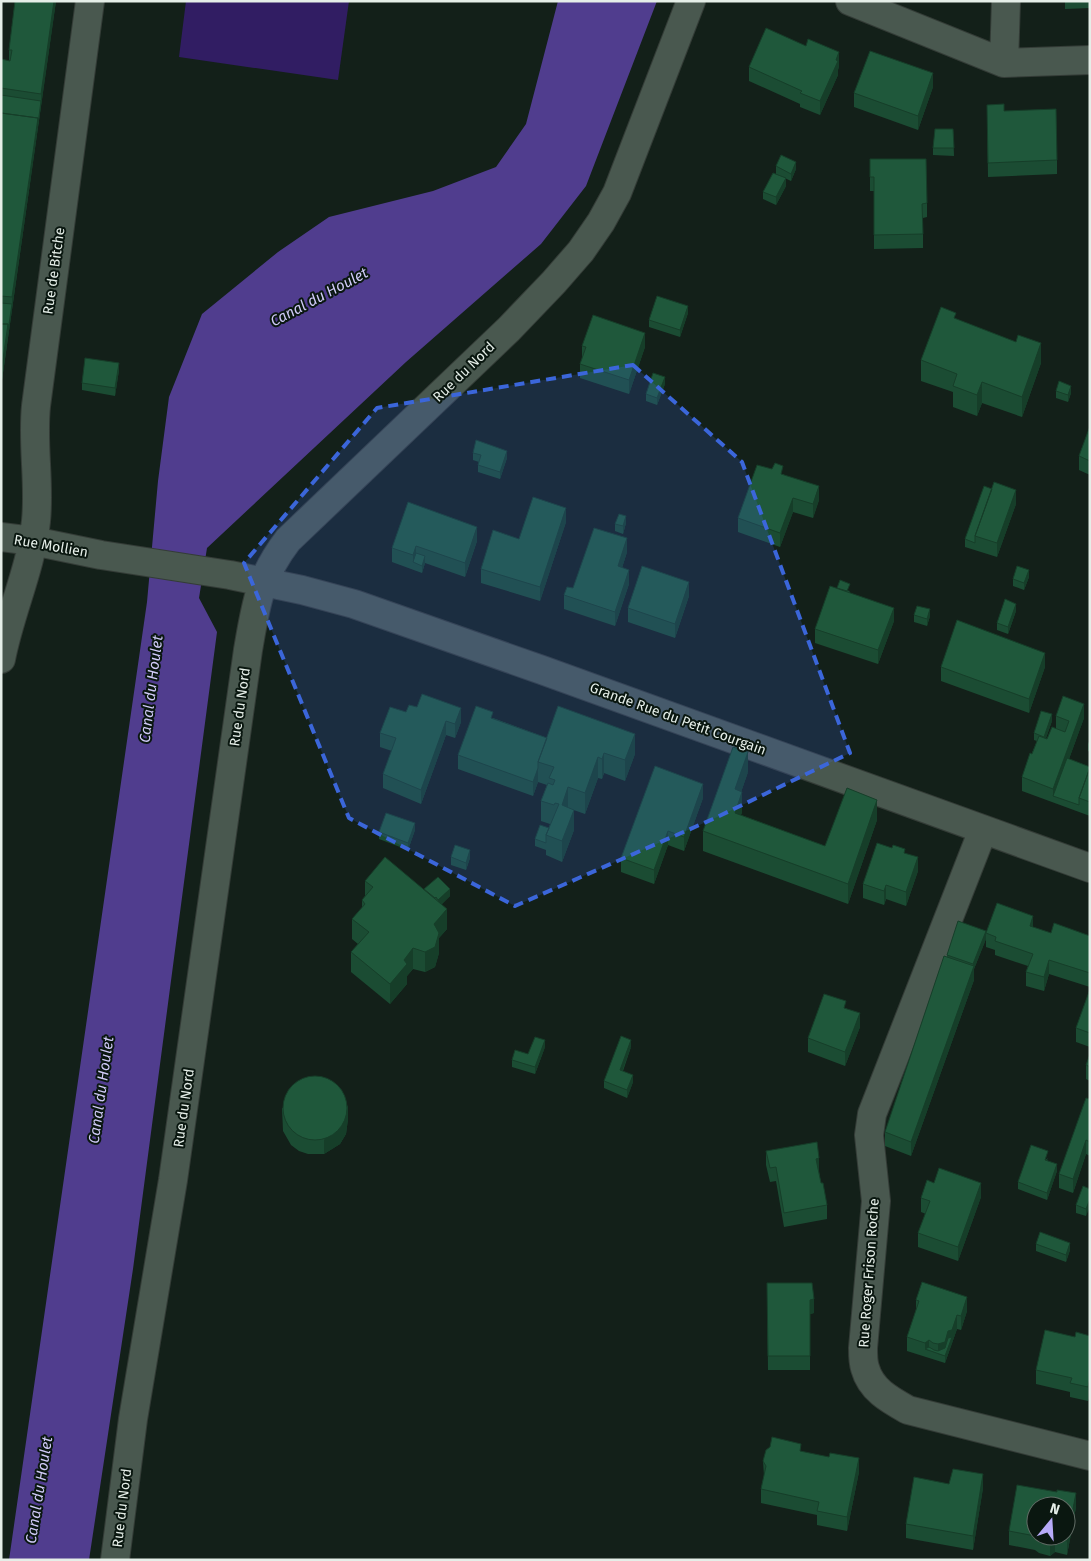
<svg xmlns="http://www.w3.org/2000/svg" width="1091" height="1561" font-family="'Fira Sans',sans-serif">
<rect width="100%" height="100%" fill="#132019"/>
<path fill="#311d63" d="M186,1h163l-11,79 -159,-23z"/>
<path fill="#503d8e" d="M558,1h99l-71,185 -45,58 -135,118 -199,186 -8,50 18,34 -84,637 -44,291h-80l138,-958 11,-121 11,-84 33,-83 76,-62 51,-35 104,-26 63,-24 30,-43z"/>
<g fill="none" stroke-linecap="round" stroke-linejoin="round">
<g stroke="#343c37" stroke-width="30">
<path id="minor" d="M850,1l154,62 86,-3
M1004,63l2,-62
M1,537l32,4 68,14 129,20 72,15 52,14 188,66 548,198
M1,659c9,-47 30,-90 35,-138 4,-38 -4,-76 0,-115l54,-405
M983,830l-111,284 -3,21 7,66 -13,147c0,7 0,14 2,20 6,22 25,32 43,42l182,46
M115,1560l18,-141 40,-239 75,-530c8,-46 11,-72 40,-110l221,-211 45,-47 27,-31 20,-29 16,-29 74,-192"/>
</g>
<use href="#minor" stroke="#49584f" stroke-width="28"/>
</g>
<path fill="#1b4c33" d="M15,1h41l-55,386v-328l8,2v-11z
M1065,1h25v7l-25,1z
M839,66l-1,4v5l-18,40 -20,-8v-3l-51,-23v-14z
M933,87l-15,43 -64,-23v-14z
M987,105l17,6 53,49v14l-69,3z
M953,129l1,27 -21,-1v-7z
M870,159l57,44v14l-4,1v30l-49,1v-58h-4z
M776,166l20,3 -5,12 -15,-7z
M786,186l-10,19 -13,-6v-7z
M688,313l-8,24 -31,-10v-7z
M956,319l60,23 25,21 -19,54 -40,-14 -5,13 -24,-9v-15l-32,-11v-21z
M582,346l63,1 -16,47 -49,-16v-14l2,-4z
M119,370l-4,26 -33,-6v-7z
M665,384l-8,21 -11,-4v-7z
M1056,391l15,2 -3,9 -12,-4z
M1090,426v49l-11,-5v-14z
M473,453l34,5 -7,21 -22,-7v-7l1,-3 -6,-2z
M783,474l36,26 -6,18 -20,-6 -13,35 -42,-15v-14z
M1016,504l-19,53 -32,-10v-8z
M566,522l-26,79 -59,-18v-14z
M626,523l-3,11 -8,-3v-7z
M477,541l-12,36 -40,-14 -3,10 -30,-11v-14z
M627,552l-5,16 7,16 -14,42 -51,-17v-14l9,-7z
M1029,577l-5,13 -11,-4v-7z
M837,588l13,3 -1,1 45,29 -16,43 -63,-21v-14z
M689,596l-14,42 -47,-16v-14z
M1016,611l-8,23 -11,-4v-7z
M914,615l16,1 -3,10 -13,-4z
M941,667h104l-16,46 -88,-32z
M406,712l55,10 -6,16 -9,-3 -25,69 -38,-16v-14l9,-23 -12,-4v-14z
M1056,716l28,2 -15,41 21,8v49l-68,-25v-14l15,-36 -3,-1v-7l18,-12 -6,17 1,1 9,-11z
M493,718l54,20 88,16 -10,27 -21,-8 -2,6 -4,-1 -13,36 -17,-6 6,22 -12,32 -16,-7v-5l-11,-4v-7l14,-11 1,-4 -9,-3v-20l6,-16 -9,-3 -5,14 -75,-27v-14z
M1090,739v13l-2,-1v-7z
M748,772l-7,20 1,20 -1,3 84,31 52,-26 -29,84 -145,-53v-20z
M703,798l-19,53 -16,-6 -14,39 -33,-12v-14z
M415,830l-7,20 -29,-11v-7z
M905,853l13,18 -12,35 -20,-7 -2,6 -21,-7v-14z
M451,857l19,1 -4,12 -15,-5z
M365,881l59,9v-1l26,7 -8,8 5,25 -8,9v15l-4,14 -10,5 -12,-3 -6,7v8l-17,20 -39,-32v-20l7,-8 -6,-5v-20l10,-11v-8l3,-4z
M1033,927l18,6 39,3v51l-41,-13 -5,17 -18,-5v-14l2,-6 -33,-11v-5l-9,-3v-8l-12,30v11l-63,176 -26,-10v-14l62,-175v-2l39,-24z
M1090,989v58l-14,-5v-14z
M846,1008l14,19 -15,39 -37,-14v-14z
M545,1047l-10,27 -23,-7v-7l16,-6z
M631,1047l-8,24 10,11 -6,16 -23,-10v-7z
M1090,1054v27l-4,-2v-14z
M1090,1099v57l-4,-2 -13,39 -14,-5v-14z
M282,1108l66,11 -2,15 -6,10 -16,10h-16l-9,-3 -8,-6 -8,-14z
M766,1151l53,21 2,11 6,22v14l-43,8 -8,-46 -6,1 -4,-17z
M1048,1158l-1,2 10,11 -10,29 -29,-11v-7z
M1090,1189l-4,27 -10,-3v-8z
M981,1197l-23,64 -40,-14v-14l8,-19 -5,-2v-14z
M1036,1244l34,6 -4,12 -30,-11z
M767,1283l47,30 -4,1v56h-42z
M916,1300l51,11 -6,19 -4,-1 -12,34 -38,-12v-14l9,-27z
M1090,1336v55l-2,10 -18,-4v-5l-34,-8v-14l39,-33z
M801,1452l58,20 -12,59 -30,-6v-10l-56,-12v-14l3,-13 -1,-15z
M949,1484l34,4 -10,62 -67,-12v-14z
M1076,1507l-9,48 -12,-3 -5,4 -11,-3 -4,-3 -26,-5v-14z"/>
<path fill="#163e29" d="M54,1h2l-55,386v-14l11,-69v-7l26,-179 3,-17v-7z
M839,52v14l-1,4v5l-18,40v-14z
M933,73v14l-15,43v-14z
M796,162v7l-5,12v-7z
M786,178v8l-10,19v-8z
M688,306v7l-8,24v-7z
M645,333v14l-16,47v-14z
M1041,343v20l-19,54v-20z
M119,363v7l-4,26v-8z
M665,377v7l-8,21v-7z
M982,382v21l-5,13v-21z
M1071,386v7l-3,9v-7z
M507,451v7l-7,21v-7z
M819,486v14l-6,18v-14z
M1016,490v14l-19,53v-14z
M793,498v14l-13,35v-14z
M566,508v14l-26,79v-14z
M626,516v7l-3,11v-8z
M477,527v14l-12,36v-14z
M627,538v14l-9,28v-14z
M416,546v14l-3,2v-7z
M425,556v7l-3,10v-7z
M629,570v14l-14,42v-14z
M1029,570v7l-5,13v-7z
M689,582v14l-14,42v-14z
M1016,604v7l-8,23v-7z
M894,608v13l-16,43v-14z
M930,609v7l-3,10v-7z
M1045,653v14l-16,46v-14z
M1084,704v14l-29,79 -2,-1v-7z
M461,708v14l-6,16v-14z
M1052,714v7l-8,23v-7z
M446,721v14l-25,69v-14z
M635,734v20l-10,27v-21z
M748,752v20l-13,38v-21z
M604,753v20l-2,6v-20z
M598,757v21l-13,36v-21z
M538,768v14l-5,14v-14z
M703,784v14l-19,53v-14z
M568,787v21l-6,-3z
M742,792v20l-7,21v-20z
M877,800v20l-29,84v-20z
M574,810v20l-12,32v-21z
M415,823v7l-7,20v-7z
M668,831v14l-14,39v-14z
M470,850v8l-4,12v-7z
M918,857v14l-12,35v-14z
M886,885v14l-2,6v-14z
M450,889v7l-12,11v-7z
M447,909v20l-8,9v15l-4,14 -10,5v-20l9,-28z
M1033,916v14l-3,-4z
M986,931v8l-12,30v11l-63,176v-14l62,-174v-4z
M413,948v21l-6,7v8l-17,20v-20l14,-24z
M1049,960v14l-5,17v-14z
M860,1013v14l-15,39v-14z
M545,1040v7l-10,27v-7z
M631,1040v7l-11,30v-7z
M633,1075v7l-6,16v-8z
M348,1105v14l-2,15 -6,10 -16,10v-14z
M1086,1140v14l-13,39v-14z
M819,1158v14l-3,1v-14z
M1057,1164v7l-10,29v-7z
M981,1183v14l-23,64v-14z
M1090,1199v8l-4,9v-7z
M1070,1243v7l-4,12v-7z
M967,1297v14l-6,19v-14z
M814,1299v14l-4,1v-14z
M957,1315v14l-12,34v-7l-7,-2v-10l10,-13z
M929,1340v11l-4,-2v-6z
M1090,1377v14l-2,10v-14z
M859,1458v14l-12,59v-14z
M983,1474v14l-10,62v-14z
M1076,1493v14l-9,48v-14z
M1055,1538v14l-5,4v-14z"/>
<path fill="#1f583b" stroke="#163e29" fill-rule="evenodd" d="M15,1h39l-13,93 -40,-6v-29l9,2 2,-11h-3z
M766,28l40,18 2,-7 31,13 -3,8 2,1 -18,40 -20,-8 2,-2 -53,-24z
M870,51l63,22 -15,43 -64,-23z
M1,95l40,6 -3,23v-6l-37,-5z
M1004,104v7l52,-2 1,51 -69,3 -1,-58z
M1,113l37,5 -26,179 -11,-1z
M935,129h18l1,19h-21z
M781,155l15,7 -5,12 -15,-8z
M870,159h56l1,44 -5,1 1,30 -49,1v-58h-4z
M773,173l13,5 -10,19 -13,-5z
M657,296l31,10 -8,24 -31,-10z
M1,303l11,1 -4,27v-7h-7z
M941,307l15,6 -2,5 62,24 2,-7 23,8 -19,54 -40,-15 -5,13 -24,-9 4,-12 -36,-14z
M593,315l52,18 -16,47 -49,-16 6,-17 -4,-1z
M1,324h7l-7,49z
M85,358l34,5 -4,25 -33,-5z
M653,373l12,4 -8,21 -11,-4z
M1059,381l12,5 -3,9 -12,-4z
M1090,426v35l-11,-5z
M476,440l31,11 -7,21 -22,-7 3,-10 -8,-2z
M775,463l8,3 -2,8 38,12 -6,18 -20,-6 -13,35 -42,-15 19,-53 15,4z
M994,482l22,8 -19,53 -22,-7z
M984,486l8,3 -17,47v7l-10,-4z
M533,497l33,11 -26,79 -59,-18 12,-39 26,9z
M408,502l69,25 -12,36 -49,-17 -3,9 -21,-7z
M619,514l7,2 -3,10 -8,-2z
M594,528l33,10 -9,28 11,4 -14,42 -51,-17 3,-8 6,1z
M416,553l9,3 -3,10 -9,-4z
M642,566l47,16 -14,42 -47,-16z
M1017,566l12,4 -5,13 -11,-4z
M840,580l10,4 -3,7 -10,-3z
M830,586l64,22 -16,42 -63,-21z
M1005,599l11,5 -8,23 -11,-4z
M917,606l13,3 -3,10 -13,-4z
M957,620l88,33 -16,46 -88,-32z
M422,694l39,14 -6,16 -9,-3 -25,69 -38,-16 13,-36 -16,-5 10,-26 16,5 3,-7 8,2z
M1063,696l21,8 -31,85 -31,-12 8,-24 2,1 7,-18 8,3 5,-12 13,5 4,-11 -13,-5z
M476,706l17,6 -2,6 56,20 -9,24v6l-5,14 -75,-27z
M558,706l77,28 -10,26 -21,-7 -2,6 -4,-2 -13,36 -17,-6 -6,18 12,5 -12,31 -16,-6 13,-31 -4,-1 -1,2 -13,-4 7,-18 5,2 2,-5 -6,-2 5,-11 -16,-5z
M1041,711l11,3 -8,23 -10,-4z
M733,747l15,5 -13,37 7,3 -7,21 90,33 22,-58 30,12 -29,84 -145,-53z
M1067,758l23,9 -11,31v7l-26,-9z
M655,766l48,18 -19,53 -16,-6 -14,39 -33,-12z
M1090,768v34l-11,-4z
M386,813l29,10 -7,20 -29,-11z
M540,825l9,3 -3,7v8l-11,-4z
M877,843l15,5 1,-3 12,4 -1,4 14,4 -12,35 -20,-7 -2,6 -21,-7z
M455,845l15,5 -4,13 -15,-6z
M385,857l62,52 -13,15 5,9 -4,14 -10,5 -12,-4 -9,12 3,4 -17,20 -39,-32 18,-20 -17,-13 13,-15 -3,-4 11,-13 -8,-6z
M438,877l12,12 -12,11 -2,-3 -1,1 -11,-9z
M997,903l36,13 -3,10 21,7 3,-10 36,13v37l-41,-13 -5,17 -18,-5 7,-18 -38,-13 1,-4 -10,-4z
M958,921l28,10 -13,33 -26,-9z
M944,956l30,10 -63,176 -26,-10z
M1090,989v44l-14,-5z
M824,994l22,7 -2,7 16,5 -15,39 -37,-14z
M621,1036l10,4 -11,30 13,5 -6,15 -23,-9z
M535,1037l10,3 -10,27 -23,-7 3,-10 13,4z
M1090,1054v13l-4,-2z
M283 1108a32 32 0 1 1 64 0a32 32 0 1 1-64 0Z
M1086,1098l4,1v43l-4,-2 -13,39 -14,-5z
M817,1142l2,16 -3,1 5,24h2l4,22 -43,8 -8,-46 -6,1 -4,-17z
M1031,1145l17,6 -3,9 12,4 -10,29 -29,-11z
M939,1168l42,15 -23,64 -40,-14 12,-32 -9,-3 6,-18 7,3z
M1083,1186l7,3v10l-4,10 -10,-4z
M1040,1232l30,11 -4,12 -30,-11z
M922,1282l45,15 -6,19 -4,-1 -5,15 -4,1 -3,11 -7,2 -5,-1 -4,-3 -4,3 -18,-6 12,-36 -3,-1z
M767,1283h45l2,16 -4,1v56h-42z
M1045,1330l30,7 1,-5 14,4v41l-2,10 -18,-4 2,-5 -36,-8z
M952,1337l-7,19 -20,-7 4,-2 5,3 4,1 7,-3 3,-10z
M772,1437l29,7 -1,7 29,6 1,-4 29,5 -12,59 -30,-6 2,-9 -58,-13 5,-23 -3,-5 3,-11 4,-3z
M953,1469l30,5 -10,62 -67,-12 8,-47 35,7z
M1017,1485l40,7v-2l19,3 -9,48 -12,-3 -5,4 -11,-2 -4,-4 -26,-5zM1036,1506h30v30h-30z"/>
<path fill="#3b66da" fill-opacity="0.2" stroke="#3b66da" stroke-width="4" stroke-dasharray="10 6" stroke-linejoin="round" d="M633,365l109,97 108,291 -137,66 -198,87 -166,-88 -105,-255 133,-155z"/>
<g text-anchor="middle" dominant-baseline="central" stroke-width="4" stroke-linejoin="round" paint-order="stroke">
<g font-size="14" fill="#e5eee8" stroke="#0a1710">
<text transform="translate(54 271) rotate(-82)">Rue de Bitche</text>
<text transform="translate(464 372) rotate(-44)">Rue du Nord</text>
<text transform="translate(51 546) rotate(10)">Rue Mollien</text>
<text transform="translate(240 707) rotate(-82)">Rue du Nord</text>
<text transform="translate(678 719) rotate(20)">Grande Rue du Petit Courgain</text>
<text transform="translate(184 1108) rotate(-82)">Rue du Nord</text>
<text transform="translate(869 1273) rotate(-86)">Rue Roger Frison Roche</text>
<text transform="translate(122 1508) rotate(-83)">Rue du Nord</text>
</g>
<g font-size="15" font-style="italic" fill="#d0caf7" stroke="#0a1710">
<text transform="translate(319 297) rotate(-28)">Canal du Houlet</text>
<text transform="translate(151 689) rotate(-83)">Canal du Houlet</text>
<text transform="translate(101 1090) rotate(-82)">Canal du Houlet</text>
<text transform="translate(39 1490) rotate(-81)">Canal du Houlet</text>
</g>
</g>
<rect width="1091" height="1561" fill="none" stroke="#e5eee8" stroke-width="5"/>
<g transform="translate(1051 1521) rotate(18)"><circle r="24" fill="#0a1710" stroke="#626d66"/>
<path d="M0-4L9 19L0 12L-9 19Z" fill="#b7abf8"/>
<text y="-8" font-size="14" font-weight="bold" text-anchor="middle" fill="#e5eee8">N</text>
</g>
</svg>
